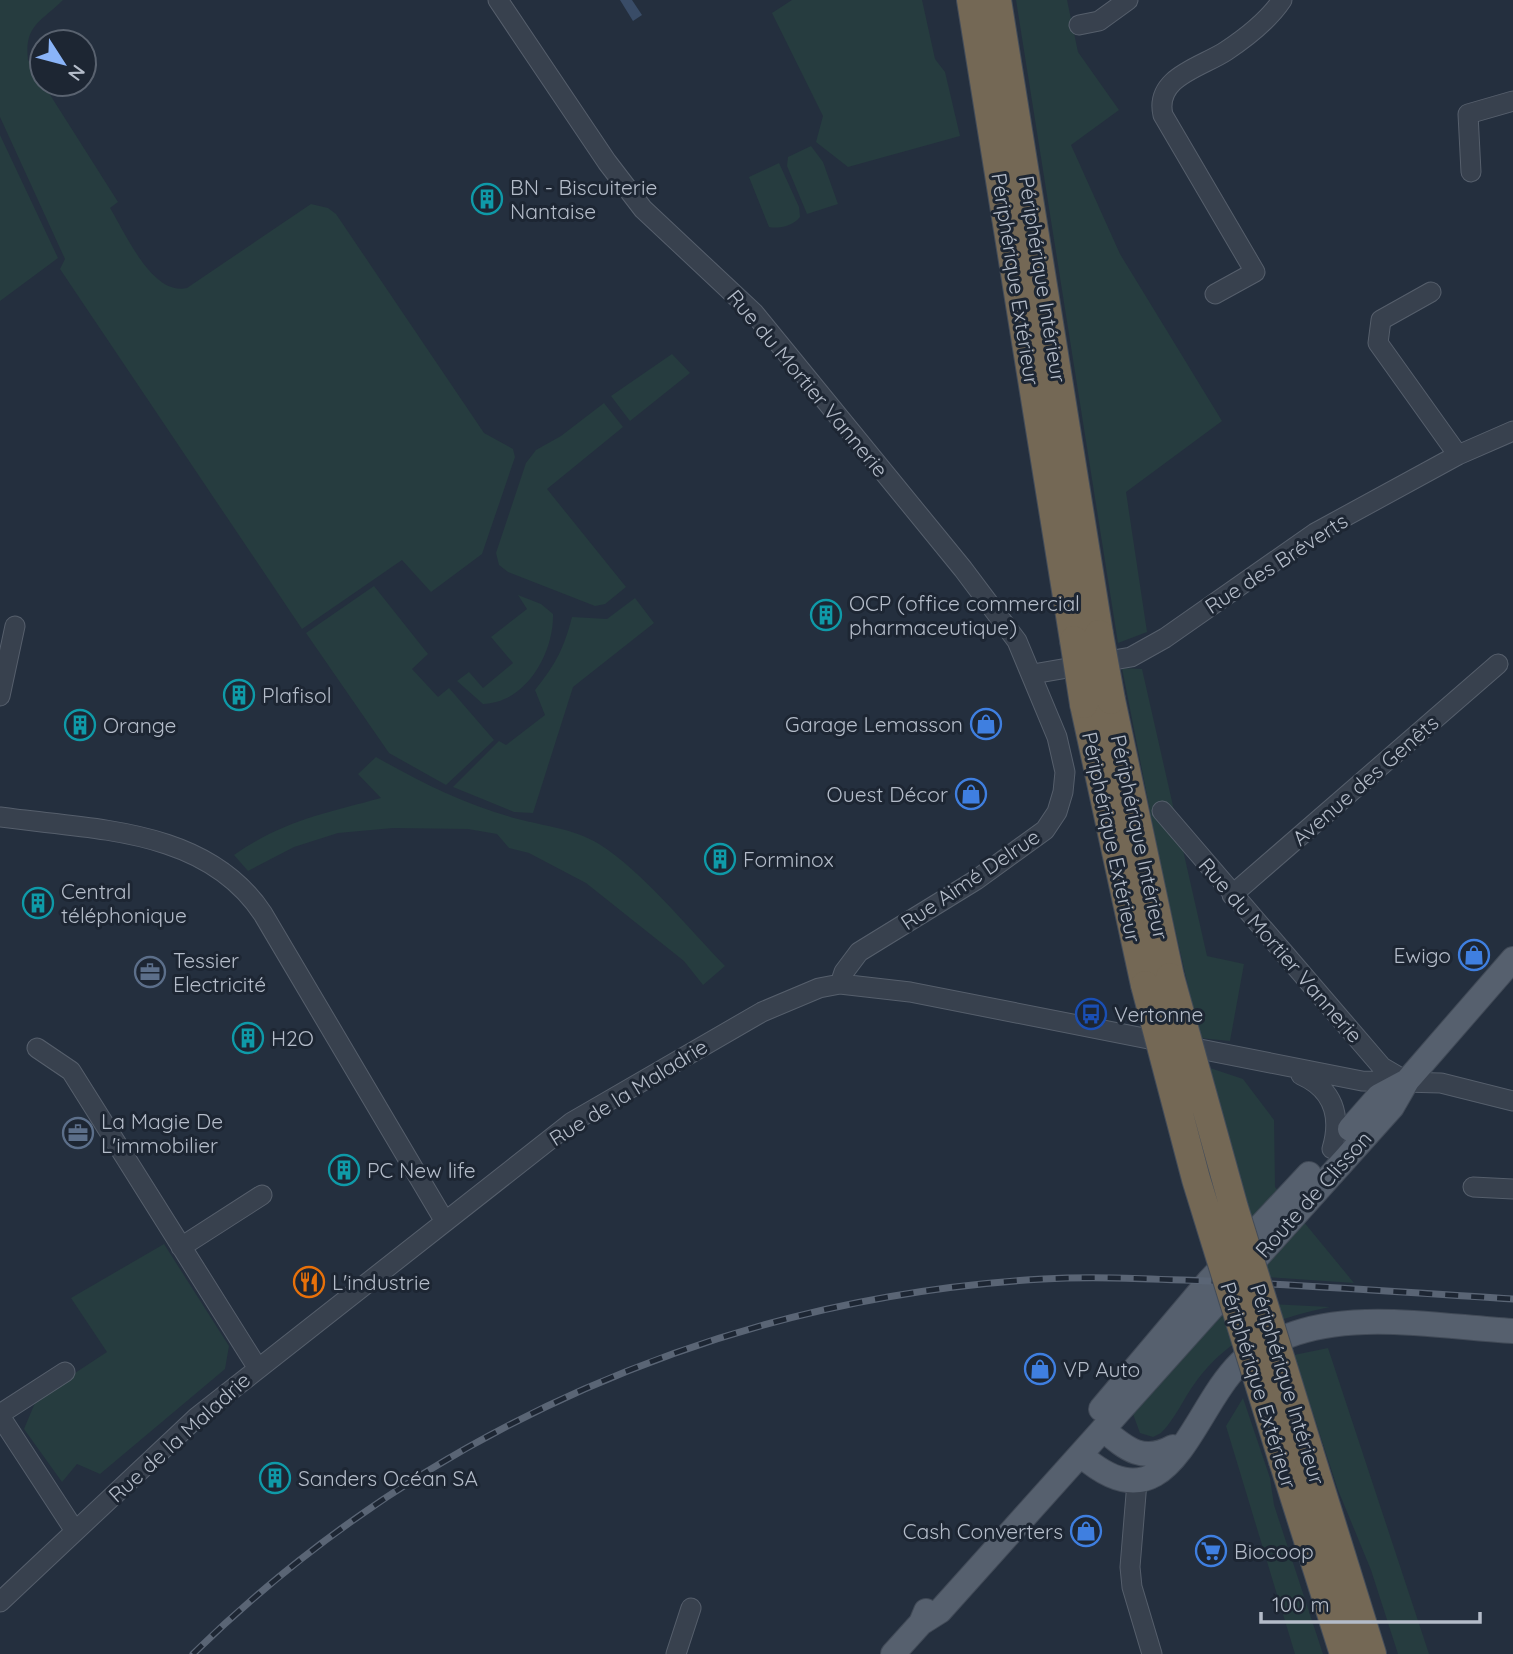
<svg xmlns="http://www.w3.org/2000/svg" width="1513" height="1654" font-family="Quicksand,sans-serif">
<rect width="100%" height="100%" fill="#242f3e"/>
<path fill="#263c3f" d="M0,0h63c-22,22 -39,25 -35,60l90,142 -8,6c16,26 42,88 77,80l124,-84 17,4 8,6 148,219 29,16 2,8 -33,97 -51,38 -29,-32 -100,69 -242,-360 5,-10 -65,-142z
M792,0h130l13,59 10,13 15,64 -112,31 -32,-25 7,-26 -51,-103z
M1016,0h51l11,52 41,58 -48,35 49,109 102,167 -96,71 21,140 -29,11z
M0,135l58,123 -58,43z
M811,146l12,16 15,42 -31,10 -20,-48 1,-9z
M779,163l20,44 1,10c-7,9 -21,12 -31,10l-20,-50z
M672,354l18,19 -60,48 -19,-25z
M604,403l19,24 -76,62 79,98 -21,17 -10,2 -87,-34 -9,-7 -3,-12 30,-90 10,-13 25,-14z
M374,586l54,68 -16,15 26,28 11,-9 45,52 -48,45 -57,-32 -83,-120z
M518,595l23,9 12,10c1,39 -27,89 -70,90l-26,-23 12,-9 14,16 30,-25 -22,-26 36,-28z
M635,598l19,25 -81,64 -40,126 -19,-1 -61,-25 46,-46 7,4 39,-30 -10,-25c21,-26 29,-42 37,-73l35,2z
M1122,668l20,1 65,287 37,8 -14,77 -30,-3 -37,-161z
M376,757c44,25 92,49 142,62 26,7 57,10 81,25 42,26 91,86 126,122l-22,19 -19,-24 -98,-78 -57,-30 -20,-5 -12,-14 -29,-5 -75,-1 -55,5 -44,14 -46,24 -14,-16c48,-34 92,-42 147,-57l-23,-24z
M1207,1067l36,12 31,41 1,67 79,96 -87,-6z
M164,1244l65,102 -4,23 -125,105 -23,-10 -15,18 -38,-53 13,-31 70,-46 -36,-54z
M1231,1302l99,5c-57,12 -99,27 -135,76 -12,16 -19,35 -34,50l-8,4 -13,-4 -7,-19z
M1328,1348l101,306h-31l-27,-84 -33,-80 -44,-135z
M1243,1398l27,80 4,27 49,149h-28l-69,-228z"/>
<path fill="#394c67" d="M620,0h12l10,15 -9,6z"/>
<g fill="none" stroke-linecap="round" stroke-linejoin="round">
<g stroke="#565f6c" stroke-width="21">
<path id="minor" d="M498,0l109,162 36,47 111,104 209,256 54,72 40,96 8,35 -2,20 -6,20 -12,18 -69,50 -117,72 -15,20 -4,12
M1079,25l20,-4 29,-21
M1471,172l-3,-58 45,-13
M1431,292l-50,28 -3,23 80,112
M1215,294l40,-22 -92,-157c-9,-38 39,-48 63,-64 21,-14 42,-30 56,-51
M1033,674l98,-17 34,-19 150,-105 143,-78 55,-24
M0,696l15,-70
M1162,811l220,256 24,14
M0,817c92,13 206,10 263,97l181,306
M1232,895l266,-231
M37,1048l34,23 186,296
M1301,1075c32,14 41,40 31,74
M1473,1187l40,2
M181,1247l81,-52
M0,1414l65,-42
M0,1416l75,115
M1137,1482l-7,85 2,20 20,67
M0,1602l197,-185 375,-295 190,-110 57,-24 21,-4 70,8 452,89 79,2 72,18
M676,1654l15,-46"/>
</g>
<g stroke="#414a57" stroke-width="26">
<path id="major" d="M1350,1129l29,-33 28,-15
M1101,1409l108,-128 100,-107
M1104,1430c23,20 40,33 69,17
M1082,1456c88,76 108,-44 158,-93 15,-15 36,-23 56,-30 65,-22 148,-6 217,-2
M921,1623l19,-12 452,-504 15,-26 106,-122
M893,1654l28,-31 5,-12"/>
</g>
<g stroke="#434c59" stroke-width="30">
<path id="highway" d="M971,0l103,640
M997,0l102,634
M1111,700l59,277
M1084,704l61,281
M1309,1451l63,203
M1283,1461l61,193"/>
</g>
<use href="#minor" stroke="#38414e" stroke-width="19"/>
<use href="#major" stroke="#56606e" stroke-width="24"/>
<use href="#highway" stroke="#746855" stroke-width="28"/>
<g stroke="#5a6575" stroke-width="7">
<path id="rail" d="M193,1654c229,-224 530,-357 850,-375 54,-3 109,0 164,2 102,4 204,12 306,18"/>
</g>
<use href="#rail" stroke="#1d2633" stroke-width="4.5" stroke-dasharray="13" stroke-linecap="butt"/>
<g stroke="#434c59" stroke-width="30" stroke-linecap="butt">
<path id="highway-bridge" d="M1099,634l12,66
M1074,640l10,64
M1170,977l64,231 75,243
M1145,985l51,194 87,282"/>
</g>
<use href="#highway-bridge" stroke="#746855" stroke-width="28"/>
</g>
<defs>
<g id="building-ring" transform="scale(1.575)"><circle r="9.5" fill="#1d2633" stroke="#0f9aa8" stroke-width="1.5"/><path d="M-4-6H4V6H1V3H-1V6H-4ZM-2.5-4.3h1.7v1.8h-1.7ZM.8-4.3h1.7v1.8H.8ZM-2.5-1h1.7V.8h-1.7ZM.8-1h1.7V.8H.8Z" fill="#0f9aa8"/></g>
<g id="shop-ring" transform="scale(1.575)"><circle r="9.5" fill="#1d2633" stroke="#3f7fe0" stroke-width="1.5"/><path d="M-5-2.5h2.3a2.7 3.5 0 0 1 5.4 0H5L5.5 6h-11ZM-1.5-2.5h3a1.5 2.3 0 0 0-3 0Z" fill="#3f7fe0"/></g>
<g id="office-ring" transform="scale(1.575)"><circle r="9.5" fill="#1d2633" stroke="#5c6f8a" stroke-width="1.5"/><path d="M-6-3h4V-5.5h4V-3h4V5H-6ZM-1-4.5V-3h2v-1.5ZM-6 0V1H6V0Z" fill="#5c6f8a"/></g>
<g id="bus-ring" transform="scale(1.575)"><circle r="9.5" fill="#1d2633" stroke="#1a4fb4" stroke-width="1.5"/><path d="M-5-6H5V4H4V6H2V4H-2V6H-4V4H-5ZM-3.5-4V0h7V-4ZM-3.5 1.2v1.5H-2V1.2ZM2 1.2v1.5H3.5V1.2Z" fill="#1a4fb4"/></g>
<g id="restaurant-ring" transform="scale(1.575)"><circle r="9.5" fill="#1d2633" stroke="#e8710a" stroke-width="1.5"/><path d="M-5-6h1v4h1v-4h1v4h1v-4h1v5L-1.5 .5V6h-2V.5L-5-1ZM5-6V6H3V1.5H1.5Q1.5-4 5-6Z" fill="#e8710a"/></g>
<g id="supermarket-ring" transform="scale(1.575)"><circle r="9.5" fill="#1d2633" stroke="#3f7fe0" stroke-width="1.5"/><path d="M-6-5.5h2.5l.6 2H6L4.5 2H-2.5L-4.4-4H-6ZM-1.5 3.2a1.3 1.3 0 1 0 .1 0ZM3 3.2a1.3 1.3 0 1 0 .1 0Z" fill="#3f7fe0"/></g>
</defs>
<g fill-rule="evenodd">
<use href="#building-ring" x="487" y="199"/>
<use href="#building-ring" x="826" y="615"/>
<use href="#building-ring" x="239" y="695"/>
<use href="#shop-ring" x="986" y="724"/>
<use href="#building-ring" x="80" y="725"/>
<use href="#shop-ring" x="971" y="794"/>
<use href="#building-ring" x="720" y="859"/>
<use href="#building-ring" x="38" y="903"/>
<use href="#shop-ring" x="1474" y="955"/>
<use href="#office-ring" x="150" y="972"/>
<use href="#bus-ring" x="1091" y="1014"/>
<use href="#building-ring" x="248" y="1038"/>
<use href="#office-ring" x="78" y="1133"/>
<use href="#building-ring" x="344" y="1170"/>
<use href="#restaurant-ring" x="309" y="1282"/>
<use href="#shop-ring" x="1040" y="1369"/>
<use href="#building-ring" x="275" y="1478"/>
<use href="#shop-ring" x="1086" y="1531"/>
<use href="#supermarket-ring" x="1211" y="1551"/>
</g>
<g text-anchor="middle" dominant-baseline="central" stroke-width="6" stroke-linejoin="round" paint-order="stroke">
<g font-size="21" fill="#b4bcc9" stroke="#1d2633" text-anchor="start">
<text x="510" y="187">BN - Biscuiterie<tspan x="510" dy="24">Nantaise</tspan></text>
<text x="849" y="603">OCP (office commercial<tspan x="849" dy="24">pharmaceutique)</tspan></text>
<text x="262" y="695">Plafisol</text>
<text x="963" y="724" text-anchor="end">Garage Lemasson</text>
<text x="103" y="725">Orange</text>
<text x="948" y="794" text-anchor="end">Ouest Décor</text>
<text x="743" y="859">Forminox</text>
<text x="61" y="891">Central<tspan x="61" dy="24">téléphonique</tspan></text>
<text x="1451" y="955" text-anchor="end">Ewigo</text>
<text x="173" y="960">Tessier<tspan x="173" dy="24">Electricité</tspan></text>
<text x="1114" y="1014">Vertonne</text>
<text x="271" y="1038">H2O</text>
<text x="101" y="1121">La Magie De<tspan x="101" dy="24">L'immobilier</tspan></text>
<text x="367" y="1170">PC New life</text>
<text x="332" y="1282">L'industrie</text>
<text x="1063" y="1369">VP Auto</text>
<text x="298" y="1478">Sanders Océan SA</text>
<text x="1063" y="1531" text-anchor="end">Cash Converters</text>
<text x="1234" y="1551">Biocoop</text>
</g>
<g font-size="21" fill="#b4bcc9" stroke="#1d2633">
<text transform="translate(1016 279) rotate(81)">Périphérique Extérieur</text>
<text transform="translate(1043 279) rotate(81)">Périphérique Intérieur</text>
<text transform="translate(808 383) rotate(50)">Rue du Mortier Vannerie</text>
<text transform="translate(1276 563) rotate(-33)">Rue des Bréverts</text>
<text transform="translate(1365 780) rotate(-41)">Avenue des Genêts</text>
<text transform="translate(1112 837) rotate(78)">Périphérique Extérieur</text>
<text transform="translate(1140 837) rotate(78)">Périphérique Intérieur</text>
<text transform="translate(970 879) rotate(-34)">Rue Aimé Delrue</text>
<text transform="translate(1281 950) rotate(49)">Rue du Mortier Vannerie</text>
<text transform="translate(628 1092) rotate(-32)">Rue de la Maladrie</text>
<text transform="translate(1313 1194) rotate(-48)">Route de Clisson</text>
<text transform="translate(1288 1384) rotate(73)">Périphérique Intérieur</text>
<text transform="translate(1259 1385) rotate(73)">Périphérique Extérieur</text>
<text transform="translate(179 1437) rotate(-42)">Rue de la Maladrie</text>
</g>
</g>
<g transform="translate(63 63) rotate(126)"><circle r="33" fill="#1d2633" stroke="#59626f" stroke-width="2"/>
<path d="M0-5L12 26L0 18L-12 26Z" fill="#8ab4f8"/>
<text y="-10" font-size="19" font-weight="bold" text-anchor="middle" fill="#b4bcc9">N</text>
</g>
<path d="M1261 1612v10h219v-10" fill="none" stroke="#b4bcc9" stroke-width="3.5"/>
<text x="1272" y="1612" font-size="21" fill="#b4bcc9" stroke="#1d2633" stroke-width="5" paint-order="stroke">100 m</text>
</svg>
